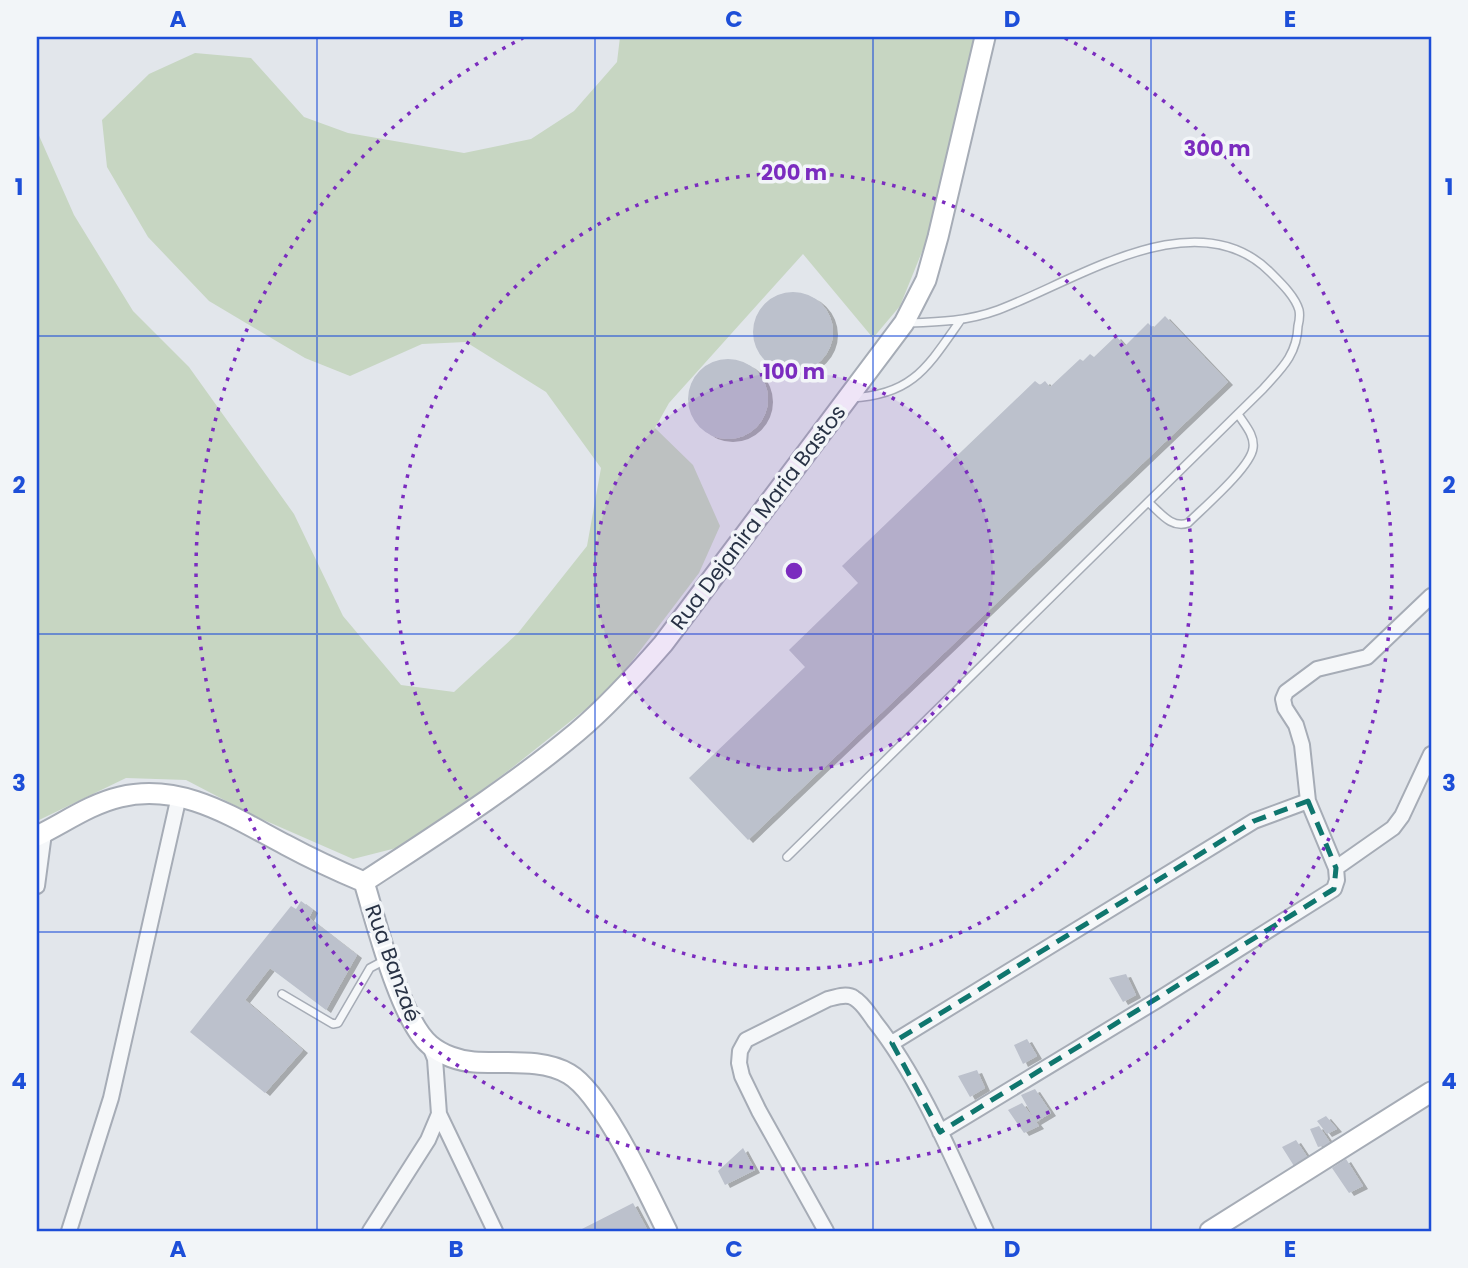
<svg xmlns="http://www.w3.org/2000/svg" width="1468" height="1268" font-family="Poppins,sans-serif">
<defs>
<filter id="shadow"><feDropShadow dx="5" dy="3" stdDeviation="0" flood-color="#0004"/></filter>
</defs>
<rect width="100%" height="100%" fill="#e2e6eb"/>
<path fill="#c7d6c2" d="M620,37h354l-44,195 -30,74 -27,32 -70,-84 -134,149 -14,25 38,37 27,61 -21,47 -88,116 -98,78 -105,78 -55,14 -96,-42 -71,-37 -60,-2 -89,43v-690l37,84 59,96 56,56 105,147 49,102 58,69 53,7 64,-59 69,-87 14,-78 -55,-76 -80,-50 -44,2 -72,32 -45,-18 -96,-57 -61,-64 -41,-70 -5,-47 47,-46 46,-21 56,5 53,59 44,16 116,20 67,-14 43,-28 43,-49z"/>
<path fill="#bcc1cc" filter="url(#shadow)" d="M753 332a40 40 0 1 1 80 0a40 40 0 1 1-80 0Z
M1165,316l63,66 -480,458 -59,-62 116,-111 -16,-17 69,-67 -16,-17 193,-185 5,4 5,-4 5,6 30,-28 3,2 7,-7 4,3 22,-21 9,10 23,-23 5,5z
M688 399a40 40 0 1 1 80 0a40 40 0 1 1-80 0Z
M301,901l12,9 -4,8 48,37 -31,55 -56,-42 -25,32 58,50 -38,43 -75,-61 101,-126 5,3z
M1126,974l10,21 -13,7 -14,-24z
M1027,1039l10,17 -14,8 -9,-19z
M977,1070l8,18 -15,9 -12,-21z
M1035,1089l16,24 -15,9 3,4 -15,7 -16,-23 14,-7 13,17 -14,-25z
M1326,1116l11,13 -10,5 -10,-13z
M1319,1126l12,18 -13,3 -8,-18z
M1296,1140l12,18 -14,8 -12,-19z
M743,1148l12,22 -30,15 -7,-14z
M1346,1159l17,27 -14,7 -17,-25z
M633,1203l15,28h-70z"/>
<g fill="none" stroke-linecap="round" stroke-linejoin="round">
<g stroke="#a6acb6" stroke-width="10">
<path id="lane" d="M851,398c61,-3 76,-30 109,-77
M1148,502c12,10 23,27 40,21 15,-15 63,-56 65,-75 2,-13 -9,-24 -15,-34
M787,857l476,-468c18,-20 34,-34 35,-63 1,-4 2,-11 1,-16 -4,-14 -19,-28 -29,-38 -74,-74 -194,9 -272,38 -30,11 -58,12 -89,13
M282,994l51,30 5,-1 32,-55 17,-9"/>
</g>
<g stroke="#a6acb6" stroke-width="18">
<path id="street" d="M1336,868l57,-40 9,-12 29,-62
M37,886l7,-53
M892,1043l362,-222 54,-20
M429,1044l6,15 4,55 56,117
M940,1132l216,-131 178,-112 3,-9 -1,-12 -28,-67 -6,-56 -6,-20 -11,-17 -2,-9 3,-7 31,-23 50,-12 64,-61
M69,1231l42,-133 68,-302
M370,1231l58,-91 11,-26
M826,1231l-67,-120 -17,-35 -3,-13 1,-12 6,-11 82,-41c8,-2 19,-6 26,-1 9,5 15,16 21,24 46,58 80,142 111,209"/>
</g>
<g stroke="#a6acb6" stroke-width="23">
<path id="secondary" d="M37,836c27,-13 53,-32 83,-39 62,-15 114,21 166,48 26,14 52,26 78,37
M364,882c73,-48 146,-94 213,-150 32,-27 59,-57 86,-88l241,-321 22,-43 12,-43 47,-200
M364,882c12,39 36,138 66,163 12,10 29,16 44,17 30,2 68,-4 95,12 34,20 79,119 98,157
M1210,1231l221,-139"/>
</g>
<use href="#lane" stroke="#f5f7f9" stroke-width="7"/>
<use href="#street" stroke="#f5f7f9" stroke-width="14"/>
<use href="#secondary" stroke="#fff" stroke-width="19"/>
</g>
<path fill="none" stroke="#0f766e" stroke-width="5" stroke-dasharray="14 9" stroke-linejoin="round" d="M1308,801l28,67 -2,21 -394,243 -48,-89 362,-222z"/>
<path fill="none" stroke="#1d4ed8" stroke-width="2" stroke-opacity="0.55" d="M317,37v1194M595,37v1194M873,37v1194M1151,37v1194M37,336h1394M37,634h1394M37,932h1394"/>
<circle cx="794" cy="571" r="199" fill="#7b2cbf" fill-opacity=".12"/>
<g fill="none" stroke="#7b2cbf" stroke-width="3.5" stroke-dasharray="3.5 7">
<circle cx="794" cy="571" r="199"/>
<circle cx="794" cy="571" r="398"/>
<path d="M1065 38A598 598 0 1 1 523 38"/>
</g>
<g text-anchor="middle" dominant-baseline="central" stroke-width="7" stroke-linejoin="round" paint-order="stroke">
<g font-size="21" fill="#283245" stroke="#f2f5f8">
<text transform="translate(758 517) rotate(-53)">Rua Dejanira Maria Bastos</text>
<text transform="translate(393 963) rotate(70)">Rua Banzaé</text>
</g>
</g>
<circle cx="794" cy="571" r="10" fill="#7b2cbf" stroke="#f2f5f8" stroke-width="3.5"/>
<g font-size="21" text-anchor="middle" font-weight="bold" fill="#7b2cbf" stroke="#f2f5f8" stroke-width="7" stroke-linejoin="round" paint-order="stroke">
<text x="1217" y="156">300 m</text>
<text x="794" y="180">200 m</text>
<text x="794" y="379">100 m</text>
</g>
<rect width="1468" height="1268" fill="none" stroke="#f2f5f8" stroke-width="77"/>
<rect x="38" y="38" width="1392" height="1192" fill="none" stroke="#1d4ed8" stroke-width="2.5"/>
<g font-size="23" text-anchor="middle" font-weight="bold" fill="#1d4ed8">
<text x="178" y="27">A</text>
<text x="456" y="27">B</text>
<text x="734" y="27">C</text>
<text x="1012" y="27">D</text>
<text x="1290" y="27">E</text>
<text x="19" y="195">1</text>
<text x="1449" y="195">1</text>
<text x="19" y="493">2</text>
<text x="1449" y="493">2</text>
<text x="19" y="791">3</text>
<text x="1449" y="791">3</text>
<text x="19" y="1089">4</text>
<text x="1449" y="1089">4</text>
<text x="178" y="1257">A</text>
<text x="456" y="1257">B</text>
<text x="734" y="1257">C</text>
<text x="1012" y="1257">D</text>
<text x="1290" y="1257">E</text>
</g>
</svg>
